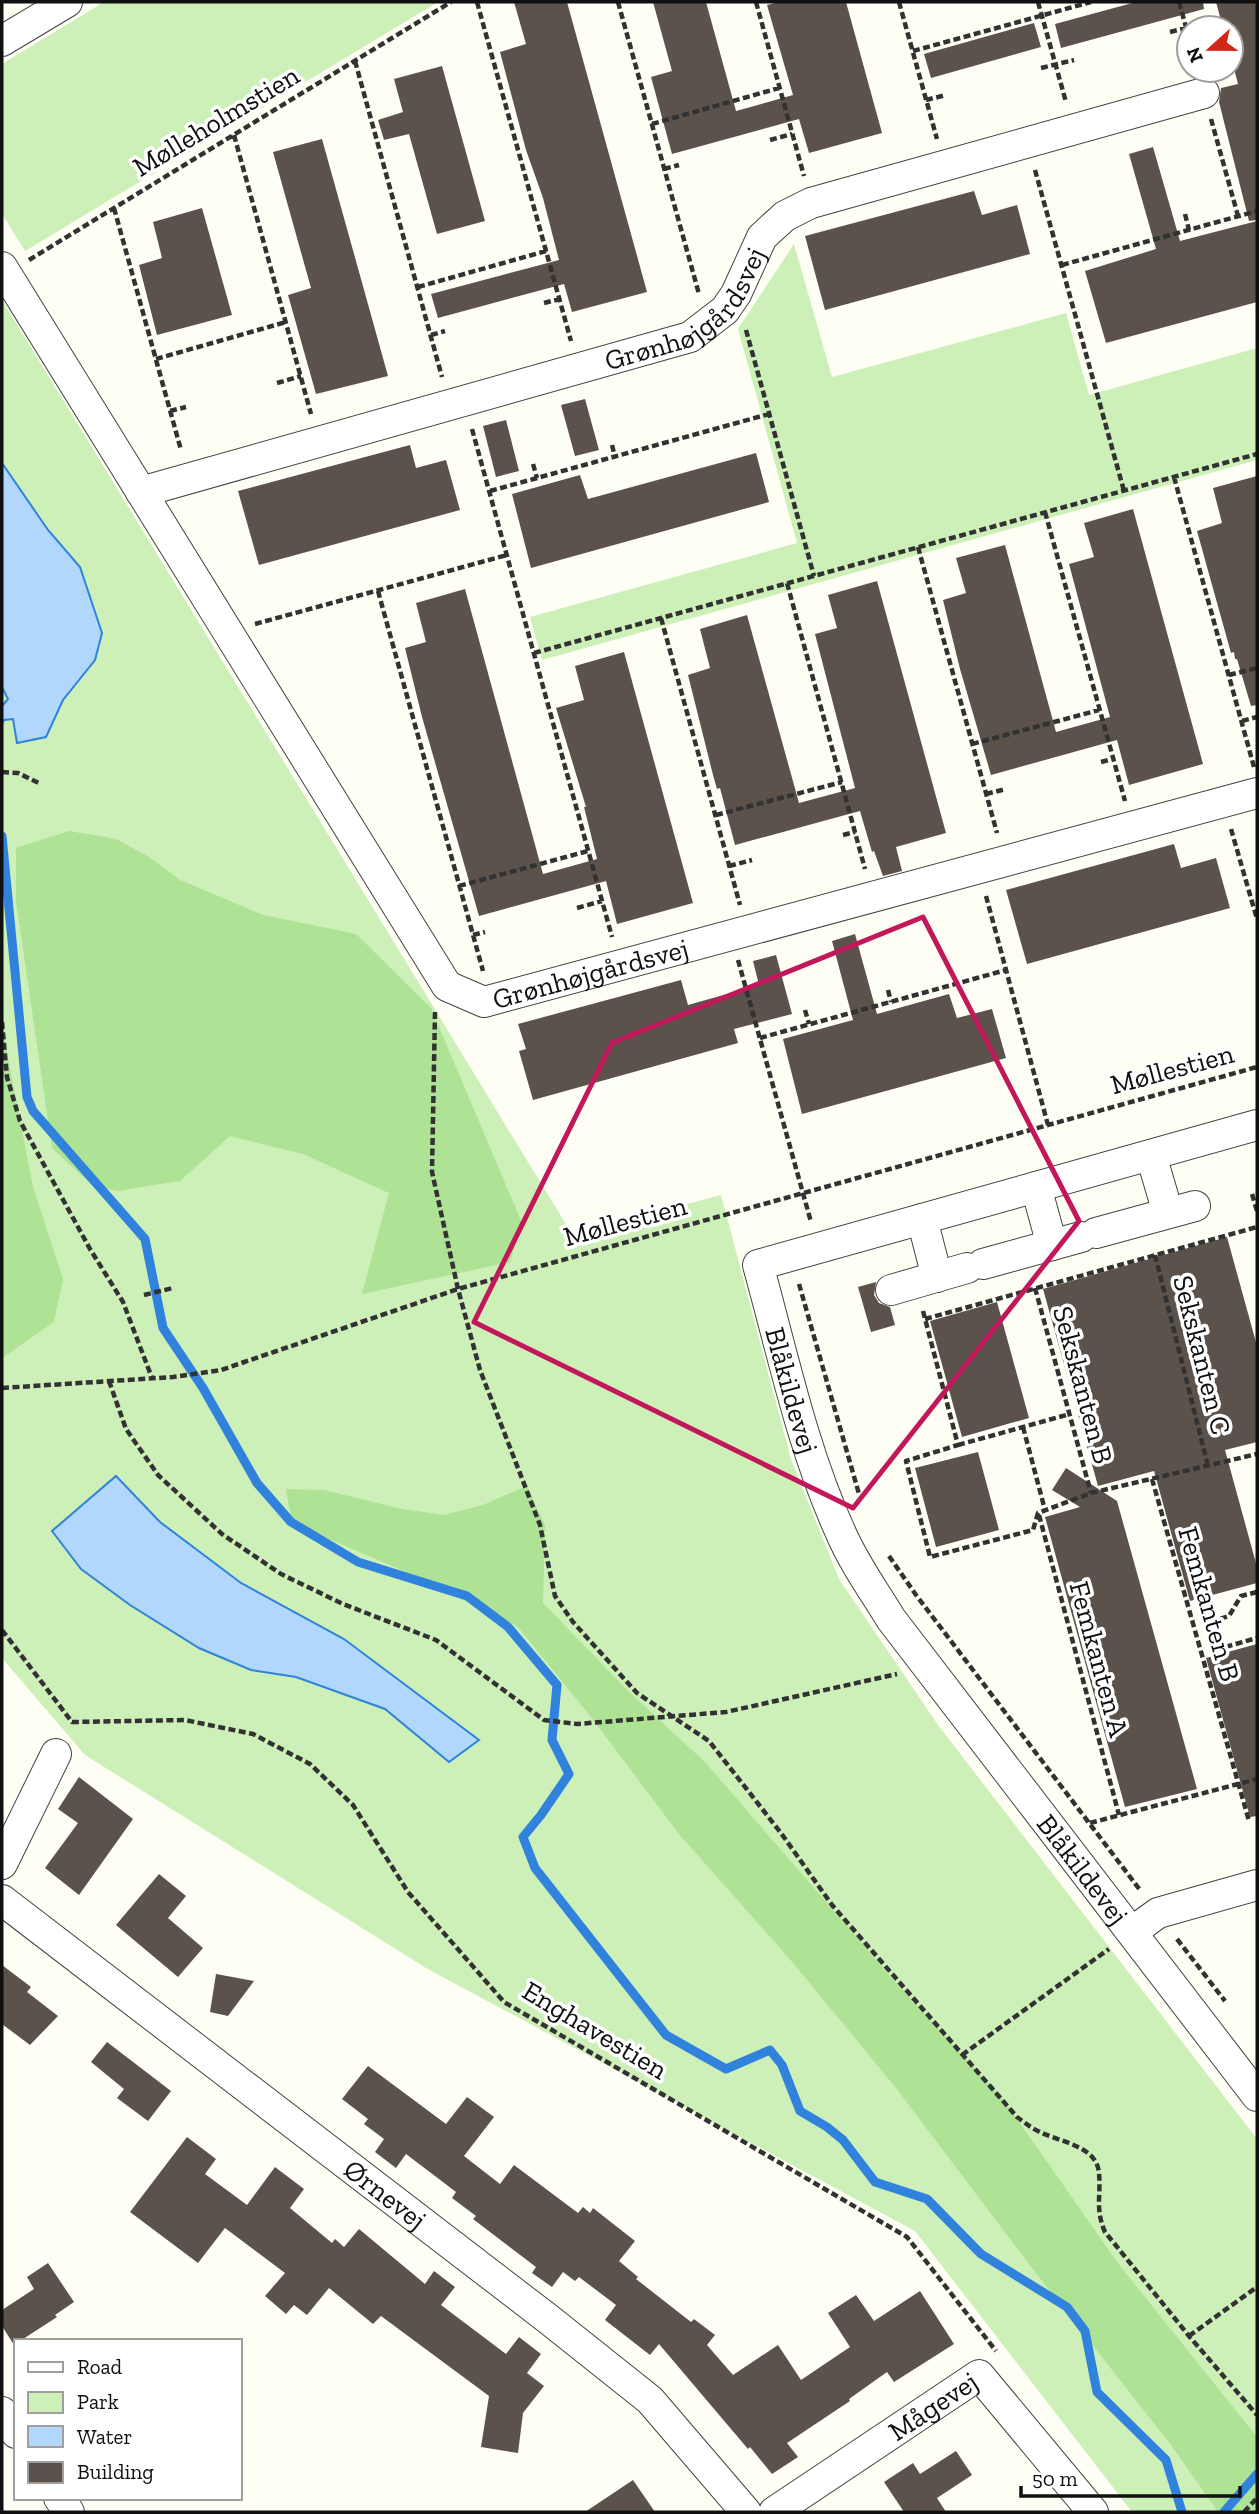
<svg xmlns="http://www.w3.org/2000/svg" width="1259" height="2514" font-family="'Zilla Slab',serif">
<rect width="100%" height="100%" fill="#fffef4"/>
<path fill="#cdefb8" d="M104,2h334l-413,249 -23,-37v-150z
M794,244l38,133 234,-64 23,82 168,-47v112l-715,200 -12,-43 267,-74 -59,-214z
M2,300l570,934 149,-39 70,264 48,120 99,146 319,414v373h-125l-217,-281 -489,-263 -341,-213 -83,-97z"/>
<path fill="#aee295" d="M69,831l47,8 33,18 31,23 83,35 93,19 75,74 91,215 -12,39 -148,32 27,-101 -86,-39 -73,-18 -50,45 -63,10 -25,-6 -40,-37 -36,-247v-53z
M2,1027l31,160 30,92 -9,43 -52,36z
M527,1486l18,39 -2,78 85,88 77,71 186,215 112,122 114,163 140,175v75h-39l-47,-67 -139,-177 -136,-180 -102,-124 -115,-130 -88,-117 -74,-91 -118,-57 -107,-46 -6,-34 38,1 78,19 42,6 39,-10z"/>
<path fill="#b2d7fd" stroke="#3182dc" stroke-width="2" d="M2,463l46,67 32,37 22,66 -7,27 -32,40 -17,37 -29,6 -4,-24 -9,1 -2,4v-18l6,-7 -6,-12z
M116,1476l44,46 81,61 103,56 135,101 -30,22 -64,-53 -89,-32 -45,-7 -52,-22 -69,-43 -49,-36 -29,-38z"/>
<g fill="none" stroke-linecap="round" stroke-linejoin="round">
<path stroke="#3182dc" stroke-width="9" d="M2,836l25,261 6,14 112,128 18,89 40,60 54,95 34,39 67,40 109,34 41,31 49,58 -5,55 17,34 -28,41 -18,22 12,31 131,167 60,34 44,-19 12,15 18,46 27,16 16,13 32,42 52,17 54,55 86,53 18,24 12,61 69,68 16,52
M1224,2512l33,-38"/>
</g>
<path fill="#5b534b" d="M514,2h53l80,290 -75,20 -8,-28 -126,34 -7,-24 128,-34 -16,-62 -17,-48 -26,-98 26,-8z
M653,2h53l30,109 57,-16 -26,-90 13,-3h66l36,131 -73,20 -10,-34 -127,35 -21,-77 21,-6z
M1136,2h67l1,7 -143,39 -6,-24z
M1216,2h41v218l-8,1 -30,-119 2,-14 17,-4 -7,-27v-29h-8z
M1034,23l7,24 -110,31 -7,-24z
M442,66l43,155 -48,13 -28,-100 -25,6 -6,-20 25,-8 -9,-33z
M322,139l66,237 -72,18 -28,-99 23,-7 -38,-136z
M1153,147l27,94 77,-20v81l-151,41 -21,-72 71,-22 -27,-95z
M974,191l8,24 35,-10 13,49 -205,56 -20,-74z
M202,208l30,107 -75,20 -18,-70 23,-7 -9,-36z
M585,399l14,51 -24,6 -14,-51z
M506,420l13,51 -23,6 -13,-51z
M410,445l6,23 30,-8 14,50 -201,55 -21,-74z
M756,453l13,49 -238,66 -19,-74 68,-19 8,24z
M1257,476v229l-6,1 -14,-47h-2l-1,-7 -3,1 -34,-122 25,-8 -9,-35z
M1133,509l70,255 -74,21 -12,-45 -126,35 -31,-106 -17,-69 23,-7 -10,-35 49,-13 51,187 54,-15 -41,-153 25,-7 -10,-34z
M877,581l69,252 -50,14 6,24 -19,5 -9,-25 -2,1 -12,-41 -125,34 -15,-57 -3,1 -4,-14 -25,-100 22,-7 -10,-39 47,-14 52,188 56,-15 -40,-154 22,-6 -9,-33z
M465,589l78,285 54,-15 -13,-52h2l-30,-99 28,-8 -9,-34 49,-14 69,251 -76,21 -11,-43 -127,35 -57,-199 -17,-69 21,-6 -10,-39z
M1174,844l7,24 35,-10 14,50 -203,56 -21,-74z
M855,934l22,80 72,-20 8,24 35,-9 14,49 -204,56 -19,-75 70,-19 -21,-79z
M776,955l16,59 -58,15 4,14 -205,57 -14,-49 7,-2 -8,-25 163,-44 7,25 71,-20 -6,-24z
M1227,1237l30,109v96l-32,8 32,117v16l-67,18 -36,-130 -56,15 -55,-197z
M876,1282l-2,13 5,8 11,4 5,18 -24,7 -13,-45z
M997,1302l32,116 -67,19 -32,-116z
M978,1452l21,78 -63,17 -21,-79z
M1066,1468l51,33 80,288 -72,18 -80,-290 35,-10 -28,-17z
M1257,1644v172l-7,1 -44,-159z
M79,1777l54,42 -54,76 -34,-27 33,-45 -20,-14z
M159,1874l27,22 -18,22 35,30 -25,29 -62,-52z
M2,1965l29,22 -4,5 31,24 -28,29 -28,-21z
M216,1974l38,7 -26,35 -18,-4z
M107,2042l64,49 -23,30 -31,-23 7,-9 -33,-27z
M368,2066l78,58 21,-27 27,20 -30,39 36,28 14,-19 64,48 5,-6 7,6 3,-5 42,33 -16,20 19,16 -2,2 55,43 3,-3 21,16 -8,10 26,30 45,-30 23,35 49,-33 -22,-34 28,-18 18,26 46,-30 34,53 -60,38 -7,-10 -38,27 1,2 -63,42 11,14 -26,17 -22,-27 -2,2 -89,-105 -9,11 -45,-35 11,-15 -37,-28 -4,4 -12,-9 -11,15 -20,-14 4,-6 -63,-48 3,-3 -24,-18 4,-6 -50,-38 -10,14 -21,-16 9,-13 -20,-15 4,-5 -26,-20z
M187,2137l29,22 -11,15 42,31 28,-38 29,22 -14,19 42,35 3,-4 9,8 15,-18 66,55 9,-13 21,16 -14,18 65,49 13,-17 22,17 -14,19 17,13 -21,27 -5,40 -37,-6 8,-51 -108,-80 -8,8 -44,-36 -22,27 -13,-10 -8,9 -21,-18 20,-23 -60,-45 -27,35 -68,-51z
M48,2263l26,39 -19,13 2,2 -37,24h-4l-2,4 -12,-19v-16l32,-21 -7,-12z
M956,2451l16,24 -35,23 9,14h-42l-20,-30 29,-19 7,11z
M633,2480l22,32h-70z"/>
<g fill="none" stroke-linecap="round" stroke-linejoin="round">
<g stroke="#434343" stroke-width="32">
<g id="minor">
<path d="M2,41l65,-39"/>
<path id="s1" d="M2,267l445,719 37,16 773,-209"/>
<path id="s2" d="M141,492l549,-155 35,-27 11,-16 26,-57 23,-21 26,-13 393,-110"/>
<path id="s3" d="M1257,1125l-499,140c25,90 44,182 82,266 13,31 34,60 51,88l366,477"/>
<path d="M1151,1155l17,58"/>
<path d="M1036,1187l16,58"/>
<path d="M922,1219l15,58"/>
<path d="M1096,1233l99,-27"/>
<path d="M983,1264l98,-27"/>
<path d="M891,1290l76,-22"/>
<path d="M2,1864l54,-110"/>
<path id="s4" d="M2,1900l545,418 103,82 96,112"/>
<path d="M1132,1932l26,-19 99,-28"/>
<path d="M2,2412l14,21"/>
<path d="M59,2498l10,14"/>
<path id="s5" d="M774,2512l205,-137 114,137"/>
</g>
</g>
<path stroke="#323232" stroke-width="4.5" stroke-dasharray="7 3.5" stroke-linecap="butt" d="M477,2l94,339
M618,2l81,292
M756,2l48,174
M899,2l38,137
M1038,2l28,100
M1179,2l10,36
M1170,32l16,-4
M913,51l178,-49
M355,61l87,316
M1041,68l33,-8
M926,100l20,-5
M1211,119l27,97
M652,124l127,-36
M234,135l77,279
M770,140l22,-6
M664,169l15,-4
M1035,170l89,321
M114,208l67,242
M1185,214l4,16
M29,260l422,-258
M1062,265l195,-54
M418,287l128,-36
M544,303l16,-4
M746,330l68,246
M431,335l14,-4
M156,359l130,-37
M277,383l24,-7
M170,411l16,-4
M472,429l140,508
M612,445l3,12
M533,464l4,14
M1174,477l80,290
M490,491l279,-77
M1045,512l80,289
M918,547l79,286
M787,583l78,286
M378,591l105,380
M661,618l79,287
M255,624l252,-69
M534,653l723,-199
M1229,675l28,-7
M1242,721l15,-4
M972,744l127,-34
M1101,762l12,-3
M2,772l16,1 23,11
M986,794l20,-5
M716,815l126,-33
M1231,829l26,90
M843,835l12,-3
M729,866l23,-6
M459,886l129,-35
M986,896l62,229
M577,908l25,-7
M473,935l12,-3
M738,960l73,262
M888,990l3,12
M805,1010l4,14
M435,1012l-3,160 26,117 22,81 60,155 15,71 18,26 64,71 72,48 72,92 51,72 185,212c7,5 14,11 23,15 20,10 57,14 59,41 2,24 -4,36 6,59l84,104 68,79
M2,1022l5,55 13,44 70,128 33,53 29,76
M760,1038l246,-68
M1252,1194l5,17
M1155,1255l53,211
M799,1284l60,210
M1035,1288l56,205
M144,1295l29,-7
M923,1311l35,134 -52,16 24,96 103,-27 5,-17 53,-20 166,-39
M925,1319l332,-92
M109,1381l17,48 32,46 64,59 59,40 62,30 93,36 108,80 33,4 149,-12 171,-38
M2,1388l171,-11 48,-7 237,-81 799,-222
M1023,1427l22,83
M958,1445l112,-31
M1152,1479l97,342
M1039,1515l80,300
M889,1556l27,39 224,295
M1257,1592l-16,4 -12,20 -18,6 7,27 39,-11
M2,1630l70,92 113,-2 68,14 57,30 43,41 55,87 96,110 403,235 89,114
M1090,1823l167,-44
M1177,1939l48,62
M962,2055l147,-106
M1189,2336l68,-49
M1244,2512l13,-14"/>
<use href="#minor" stroke="#fff" stroke-width="30"/>
</g>
<path fill="none" stroke="#c2185b" stroke-width="5" stroke-linejoin="round" d="M923,917l156,304 -226,287 -379,-186 138,-279z"/>
<g text-anchor="middle" dominant-baseline="central" stroke-width="7" stroke-linejoin="round" paint-order="stroke">
<g font-size="28" fill="#101010" stroke="#fff">
<text transform="translate(216 121) rotate(-31)">Mølleholmstien</text>
<text stroke="none"><textPath href="#s2" startOffset="583">Grønhøjgårdsvej</textPath></text>
<text stroke="none"><textPath href="#s1" startOffset="996">Grønhøjgårdsvej</textPath></text>
<text transform="translate(1172 1069) rotate(-15)">Møllestien</text>
<text transform="translate(625 1221) rotate(-15)">Møllestien</text>
<text transform="translate(1202 1355) rotate(76)">Sekskanten C</text>
<text transform="translate(1083 1385) rotate(75)">Sekskanten B</text>
<text stroke="none"><textPath href="#s3" startOffset="648">Blåkildevej</textPath></text>
<text transform="translate(1209 1604) rotate(74)">Femkanten B</text>
<text transform="translate(1099 1659) rotate(75)">Femkanten A</text>
<text stroke="none"><textPath href="#s3" startOffset="1214">Blåkildevej</textPath></text>
<text transform="translate(595 2030) rotate(31)">Enghavestien</text>
<text stroke="none"><textPath href="#s4" startOffset="483">Ørnevej</textPath></text>
<text stroke="none"><textPath href="#s5" startOffset="191">Mågevej</textPath></text>
</g>
</g>
<rect width="1259" height="2514" fill="none" stroke="#101010" stroke-width="7"/>
<rect x="14" y="2339" width="228" height="161" fill="#ffffff" stroke="#9f9f9f" stroke-width="2"/>
<rect x="28" y="2362" width="35" height="10" fill="#ffffff" stroke="#9f9f9f" stroke-width="2"/>
<text x="77" y="2374" font-size="21" fill="#101010">Road</text>
<rect x="28" y="2392" width="35" height="21" fill="#cdefb8" stroke="#9f9f9f" stroke-width="2"/>
<text x="77" y="2409" font-size="21" fill="#101010">Park</text>
<rect x="28" y="2426" width="35" height="21" fill="#b2d7fd" stroke="#9f9f9f" stroke-width="2"/>
<text x="77" y="2444" font-size="21" fill="#101010">Water</text>
<rect x="28" y="2462" width="35" height="21" fill="#5b534b" stroke="#9f9f9f" stroke-width="2"/>
<text x="77" y="2479" font-size="21" fill="#101010">Building</text>
<g transform="translate(1210 49) rotate(249)"><circle r="33" fill="#ffffff" stroke="#9f9f9f" stroke-width="2"/>
<path d="M0-5L12 26L0 18L-12 26Z" fill="#d12618"/>
<text y="-10" font-size="19" font-weight="bold" text-anchor="middle" fill="#101010">N</text>
</g>
<path d="M1021 2486v10h219v-10" fill="none" stroke="#101010" stroke-width="3.5"/>
<text x="1032" y="2486" font-size="21" fill="#101010" stroke="#ffffff" stroke-width="5" paint-order="stroke">50 m</text>
</svg>
